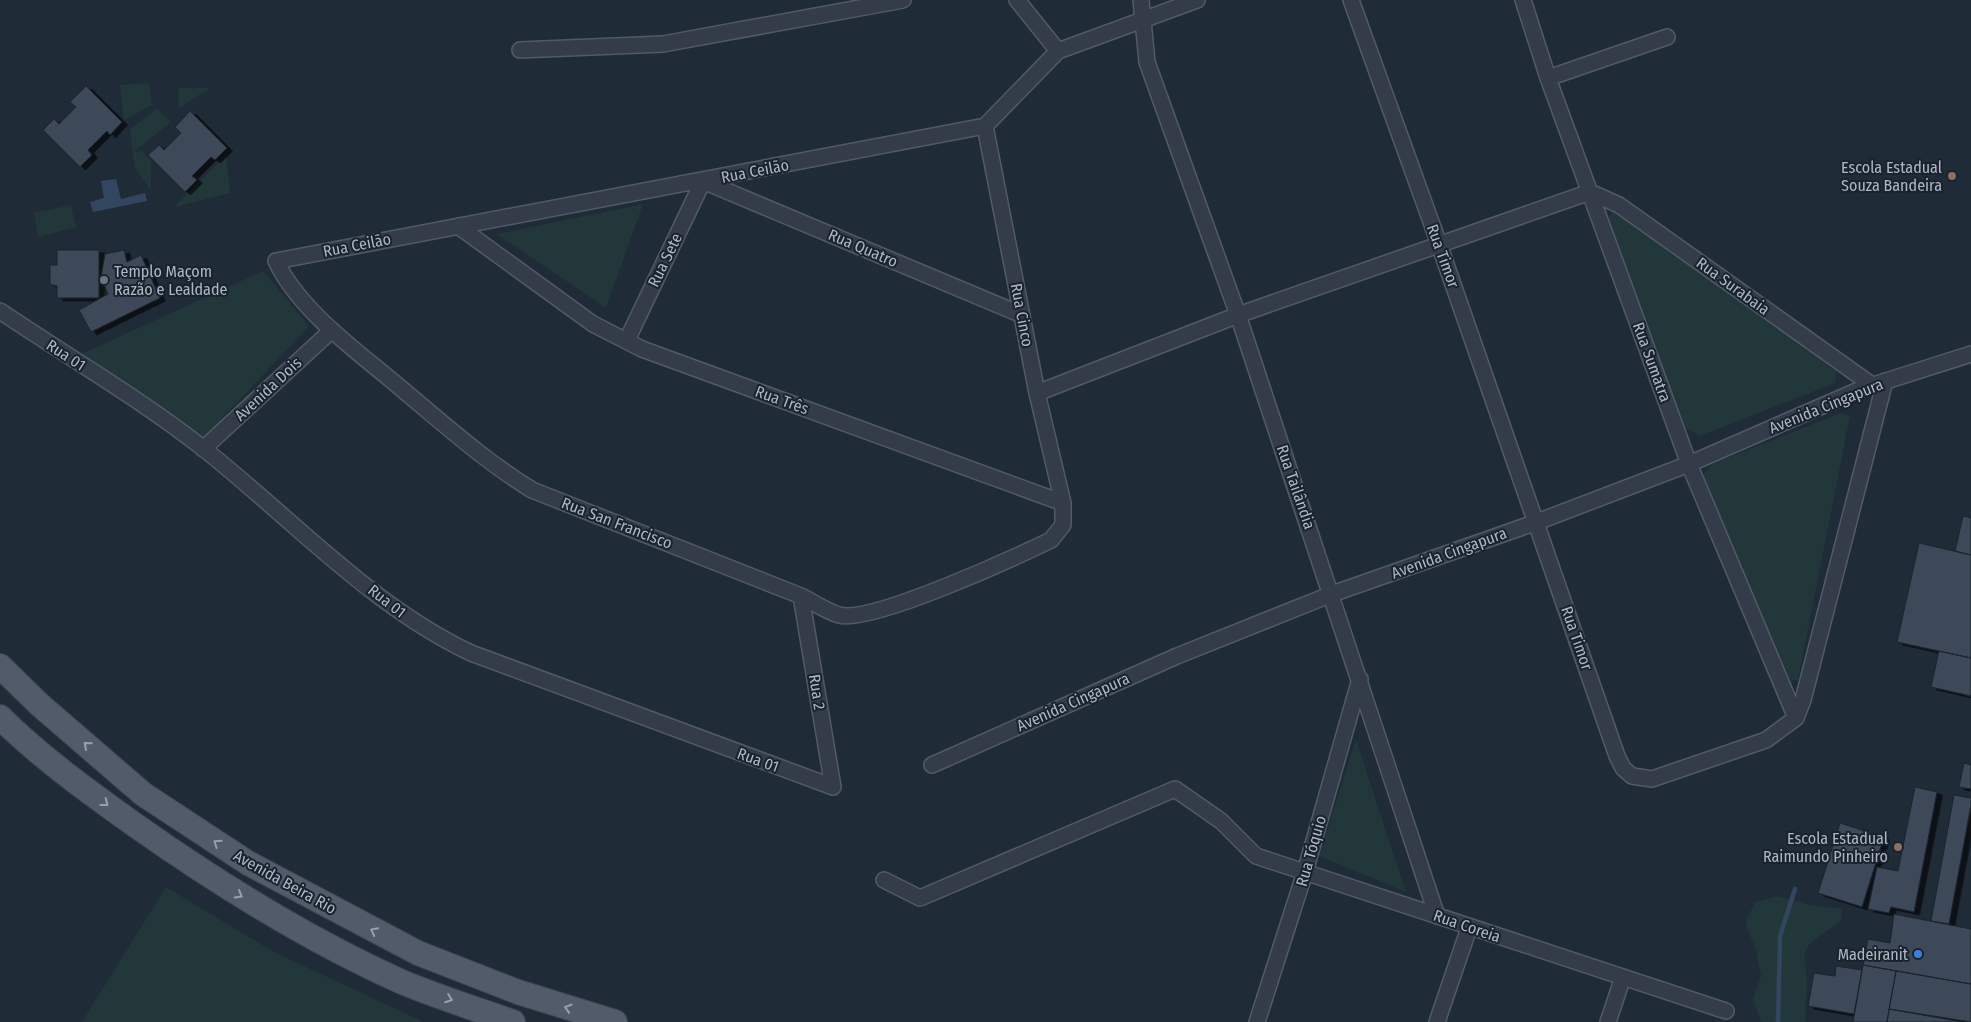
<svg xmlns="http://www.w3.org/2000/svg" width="1971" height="1022" font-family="'Fira Sans Condensed',sans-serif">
<defs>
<filter id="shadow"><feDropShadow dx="5.5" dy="3" stdDeviation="0" flood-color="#0009"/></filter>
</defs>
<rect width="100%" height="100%" fill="#202b38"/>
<path fill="#223739" d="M149,83l3,22 -28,15 -4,-35z
M178,88h32l-31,20z
M157,109l14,13 -37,30 8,-1 9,10v29l-16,-21 -5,-40z
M226,155l4,38 -56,14z
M643,204l-37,104 -109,-74z
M71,205l5,22 -38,10 -4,-24z
M1615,210l222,162 -2,11 -135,53 -16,-9 -76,-210z
M263,271l46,55 -107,114 -127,-83z
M1841,413l9,3 -52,264 -7,1 -89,-204 10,-13z
M1356,740l50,152 -87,-36z
M166,887l108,65 150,70h-342z
M1778,896l32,9 32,4 -1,12 -31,22 -6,13 3,23 -2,43h-44l-8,-23 8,-23 -5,-26 -11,-27 10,-21z"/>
<path fill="#334660" d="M116,179l5,20 24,-6 2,8 -54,11 -3,-10 14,-4 -3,-17z"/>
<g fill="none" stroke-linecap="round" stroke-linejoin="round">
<path stroke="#334660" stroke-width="4.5" d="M1778,1022l2,-86 15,-47"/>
</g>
<path fill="#3c4958" stroke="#1b232f" filter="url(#shadow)" d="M86,86l36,36 -12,13 -3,-4 -19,19 4,5 -12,12 -37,-37 11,-11 5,5 17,-17 -6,-5z
M190,111l37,37 -12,12 -4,-3 -19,19 5,4 -12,12 -37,-37 11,-10 5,5 17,-17 -6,-6z
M57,250h42v48h-42v-12l-7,-2v-19h7z
M124,250l3,12 14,-7 19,43 -69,34 -12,-22 29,-16 -7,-17 4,-23z
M1963,516l8,2v37l-16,-4z
M1919,543l52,12v103l-74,-16z
M1939,651l32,7v38l-40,-9z
M1964,763l7,2v24l-12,-2z
M1915,787l22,5 -23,120 -23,-5 -2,6 -21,-4 9,-42 21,4z
M1954,795l17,3v7l-22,119 -18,-3z
M1840,823l44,14 -22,70 -44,-14z
M1894,914l77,15v55l-108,-19 5,-26 22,4z
M1863,965l33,6 -9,51h-34z
M1836,966l26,4 -8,44 -46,-8 6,-33 21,3z
M1896,971l75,13v38l-82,-13z
M1889,1009l73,13h-75z"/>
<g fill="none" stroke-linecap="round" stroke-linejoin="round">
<g stroke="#515a66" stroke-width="18">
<path id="minor" d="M1017,0l41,51
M1141,0l6,62 91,253 199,601
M1351,0l88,244 178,512 6,12 9,8 20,3 114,-39 30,-22 7,-18 82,-319
M1523,0l25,78 141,386 107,254
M520,50l143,-6 240,-44
M1548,78l119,-41
M985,126l52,267 26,110
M458,226l135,98 49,25 421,154v22l-12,15c-35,17 -180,84 -212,75 -13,-4 -26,-13 -38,-19l-269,-106c-47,-29 -87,-65 -129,-100 -43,-37 -103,-78 -127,-129l709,-135 73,-75 139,-51
M0,311c68,46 139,87 204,138 86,68 167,157 267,204l362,134 -32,-191
M627,340l76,-159 319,134
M1037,393l201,-78 352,-123 29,13 253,180
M203,449l129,-119
M932,765l245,-109 155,-62 205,-72 152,-58 172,-75 110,-35
M884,880l36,18 255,-109 46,32 35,35 470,155
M1257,1022l48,-150 55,-193
M1437,1022l32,-94
M1608,1022l15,-45"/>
</g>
<g stroke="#3d4552" stroke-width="26">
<path id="primary" d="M0,666l40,39 103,89 105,69 170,90 100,39 97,30
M0,717c40,40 89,75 135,108 85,60 173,115 267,157 36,15 74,27 111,40"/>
</g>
<use href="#minor" stroke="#333c48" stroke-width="15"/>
<use href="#primary" stroke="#515b69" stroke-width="24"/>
</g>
<defs><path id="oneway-chevron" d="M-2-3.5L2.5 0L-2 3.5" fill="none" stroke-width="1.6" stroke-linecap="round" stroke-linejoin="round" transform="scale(1.25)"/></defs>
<g stroke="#97a0ae">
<use href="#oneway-chevron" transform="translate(87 745) rotate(-139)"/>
<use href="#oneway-chevron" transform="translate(105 803) rotate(37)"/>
<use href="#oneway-chevron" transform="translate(217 843) rotate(-146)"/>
<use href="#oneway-chevron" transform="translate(239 895) rotate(30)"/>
<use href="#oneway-chevron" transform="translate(374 931) rotate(-153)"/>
<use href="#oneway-chevron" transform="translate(449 999) rotate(20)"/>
<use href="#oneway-chevron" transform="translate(568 1008) rotate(-163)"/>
</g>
<g fill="#8d6e63" stroke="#19222d" stroke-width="2">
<circle cx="1952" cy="176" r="5"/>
<circle cx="1898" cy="847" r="5"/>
</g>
<circle fill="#6b7280" stroke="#19222d" stroke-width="2" cx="104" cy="280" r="5"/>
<circle fill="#3f7fe0" stroke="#19222d" stroke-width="2" cx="1918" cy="954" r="5"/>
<g text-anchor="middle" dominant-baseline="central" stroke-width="4" stroke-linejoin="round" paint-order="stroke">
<g font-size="16" fill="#aeb7c5" stroke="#19222d" text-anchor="end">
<text x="1942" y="167">Escola Estadual<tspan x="1942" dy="18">Souza Bandeira</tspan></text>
<text x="114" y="271" text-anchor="start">Templo Maçom<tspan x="114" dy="18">Razão e Lealdade</tspan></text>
<text x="1888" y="838">Escola Estadual<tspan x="1888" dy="18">Raimundo Pinheiro</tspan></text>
<text x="1908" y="954">Madeiranit</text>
</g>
<g font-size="16" fill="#aeb7c5" stroke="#19222d">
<text transform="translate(755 171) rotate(-11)">Rua Ceilão</text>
<text transform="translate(357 245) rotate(-11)">Rua Ceilão</text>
<text transform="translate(863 248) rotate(23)">Rua Quatro</text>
<text transform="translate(1443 256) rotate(70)">Rua Timor</text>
<text transform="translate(665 260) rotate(-64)">Rua Sete</text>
<text transform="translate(1733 286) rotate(36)">Rua Surabaia</text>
<text transform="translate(1022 315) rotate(79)">Rua Cinco</text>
<text transform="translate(66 355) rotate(33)">Rua 01</text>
<text transform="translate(1652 362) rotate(70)">Rua Sumatra</text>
<text transform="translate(268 389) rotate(-43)">Avenida Dois</text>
<text transform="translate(782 400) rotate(20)">Rua Três</text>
<text transform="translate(1826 406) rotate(-22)">Avenida Cingapura</text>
<text transform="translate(1296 487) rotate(71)">Rua Tailândia</text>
<text transform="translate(617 523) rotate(21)">Rua San Francisco</text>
<text transform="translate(1449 553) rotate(-20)">Avenida Cingapura</text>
<text transform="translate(387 601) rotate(38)">Rua 01</text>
<text transform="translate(1577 638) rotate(71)">Rua Timor</text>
<text transform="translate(817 692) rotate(81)">Rua 2</text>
<text transform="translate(1073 702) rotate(-24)">Avenida Cingapura</text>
<text transform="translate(758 760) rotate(20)">Rua 01</text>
<text transform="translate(1311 851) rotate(-74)">Rua Tóquio</text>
<text transform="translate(285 882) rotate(29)">Avenida Beira Rio</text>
<text transform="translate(1467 926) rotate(19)">Rua Coreia</text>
</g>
</g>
</svg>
